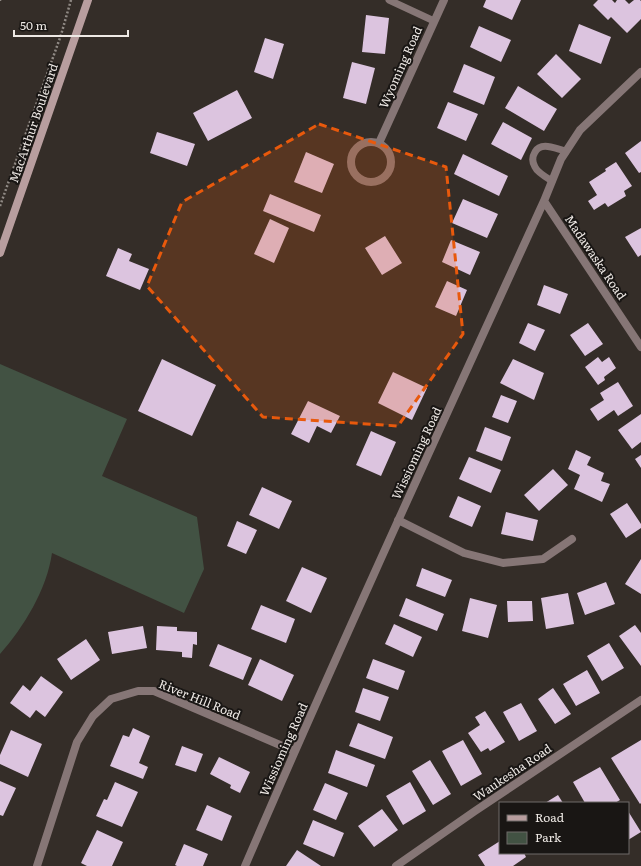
<svg xmlns="http://www.w3.org/2000/svg" width="641" height="866" font-family="Literata,serif">
<rect width="100%" height="100%" fill="#342d28"/>
<path fill="#425243" d="M0,364l127,55 -25,57 95,41 7,52 -20,44 -132,-60c-5,36 -28,74 -52,101z"/>
<path fill="#dcc4df" d="M486,0h35l-9,20 -29,-13z
M598,0h14l3,3 2,-3h8l4,4 5,-4h6l1,1v18l-14,14 -16,-16 -3,3 -15,-15z
M366,15l23,3 -4,36 -23,-2z
M579,24l32,13 -10,27 -32,-13z
M479,26l32,14 -10,22 -31,-15z
M265,38l19,6 -11,35 -19,-7z
M556,54l25,25 -19,19 -25,-24z
M352,62l23,6 -9,36 -23,-6z
M464,64l31,13 -11,28 -31,-13z
M518,86l39,23 -13,22 -39,-23z
M237,90l15,28 -44,23 -15,-28z
M448,102l30,12 -12,27 -29,-13z
M503,122l29,16 -11,22 -30,-16z
M157,132l38,12 -8,22 -37,-13z
M641,141v31l-2,1 -14,-20z
M306,152l28,12 -12,29 -28,-11z
M463,154l45,22 -9,20 -45,-22z
M616,162l16,24 -8,5 2,5 -18,11 -3,-4 -11,7 -6,-9 9,-6 -8,-13 17,-11 -1,-2z
M270,194l51,21 -7,17 -51,-21z
M463,199l35,15 -11,24 -35,-15z
M270,219l19,9 -15,35 -20,-9z
M641,228v27l-3,2 -13,-20z
M385,236l17,27 -20,12 -17,-27z
M451,240l29,12 -10,23 -28,-13z
M118,248l14,6 -3,7 20,8 -9,21 -34,-14z
M447,281l20,9 -11,26 -21,-9z
M544,285l24,9 -8,20 -23,-9z
M528,323l17,7 -10,21 -16,-8z
M588,323l15,21 -18,12 -15,-21z
M598,357l4,5 7,-5 7,11 -12,9 1,3 -7,5 -13,-18z
M162,359l54,26 -24,51 -54,-25z
M513,359l31,14 -10,27 -34,-17z
M393,372l34,16 -15,32 -34,-17z
M618,382l15,24 -15,10 -4,-6 -16,11 -8,-12 14,-9 -4,-7z
M501,395l16,6 -9,22 -16,-6z
M308,401l32,15 -9,17 -14,-7 -8,17 -18,-9z
M641,414v28l-9,7 -14,-19z
M485,427l26,10 -9,24 -26,-10z
M371,431l25,11 -15,34 -25,-11z
M576,450l15,7 -4,8 17,8 -3,8 9,3 -8,18 -28,-13 6,-14 -12,-6z
M641,455v13l-6,-9z
M469,457l32,13 -10,23 -32,-14z
M553,469l15,16 -29,26 -15,-16z
M262,487l30,14 -13,28 -30,-14z
M458,496l23,10 -9,21 -23,-10z
M627,503l14,21v4l-15,10 -16,-24z
M506,512l32,8 -5,21 -32,-7z
M237,521l20,9 -11,24 -19,-8z
M641,559v35l-16,-10z
M302,567l25,11 -16,35 -25,-12z
M422,568l30,12 -7,17 -29,-11z
M606,582l9,22 -30,11 -8,-22z
M568,593l6,31 -28,5 -5,-31z
M406,598l38,16 -7,17 -38,-15z
M470,598l27,7 -9,33 -26,-7z
M507,601h25l1,20 -25,1z
M261,605l34,14 -9,24 -35,-14z
M394,624l28,13 -9,20 -28,-13z
M635,625l6,8v33l-22,-30z
M143,626l4,22 -35,6 -4,-22z
M157,626l20,1v4l20,1v13l-4,-1 -1,14 -10,-1v-5l-26,-2z
M86,639l14,21 -29,20 -14,-21z
M609,643l15,25 -22,13 -15,-25z
M218,644l34,14 -9,22 -34,-14z
M260,659l34,16 -12,26 -34,-16z
M373,659l32,12 -7,19 -32,-12z
M587,670l13,23 -24,13 -13,-22z
M41,676l22,16 -18,25 -9,-7 -6,8 -20,-15 13,-18 7,6z
M363,688l26,9 -9,24 -25,-9z
M553,688l18,26 -16,10 -17,-25z
M521,703l16,28 -18,10 -16,-29z
M485,711l20,31 -15,9 -2,-3 -7,4 -13,-19 12,-8 -5,-8z
M358,723l35,14 -8,22 -36,-13z
M133,728l17,8 -11,27 9,4 -5,12 -33,-13 13,-31 6,2z
M11,730l31,14 -14,33 -28,-13v-9z
M463,740l19,34 -21,12 -19,-35z
M641,740v63l-1,1 -29,-46z
M182,746l21,8 -7,18 -21,-7z
M336,750l39,15 -8,22 -39,-14z
M219,757l31,15 -10,21 -10,-5 1,-3 -21,-11z
M430,760l21,34 -18,11 -21,-34z
M600,767l20,33 -5,3h-30l-12,-21z
M0,781l16,7 -13,28 -3,-1z
M115,782l23,10 -16,35 -26,-11 8,-17 3,1z
M410,782l16,29 -23,14 -17,-29z
M325,783l23,10 -12,27 -23,-10z
M558,795l5,8h-18z
M207,805l25,11 -10,25 -26,-11z
M382,809l16,21 -24,17 -16,-21z
M628,811l13,21 -13,8z
M313,820l31,13 -10,24 -31,-13z
M97,830l26,12 -11,24h-25l-6,-3z
M500,841v12h24l2,4 -13,9h-28l-7,-11z
M184,844l24,10 -5,12h-26l-2,-1z
M297,850l24,16h-35z"/>
<g fill="none" stroke-linecap="round" stroke-linejoin="round">
<path stroke="#908a85" stroke-width="2.5" stroke-dasharray="2 2" stroke-linecap="butt" d="M0,1v-1
M0,206l61,-171 10,-35"/>
<path stroke="#867676" stroke-width="7" d="M389,0l45,21
M552,181c-5,-3 -15,-9 -17,-14 -3,-5 -3,-10 0,-15 6,-11 21,-3 31,-1"/>
<path stroke="#867676" stroke-width="8" d="M351 162a20 20 0 1 1 40 0a20 20 0 1 1-40 0Z
M379,143l65,-143
M544,201l97,146
M398,520l66,33 39,10 40,-4 29,-20
M37,866l40,-124 16,-26 18,-17 27,-8h16l140,60
M245,866c96,-223 198,-444 299,-665l17,-42 19,-29 61,-58
M396,866l79,-55 166,-111"/>
<path stroke="#b89e9f" stroke-width="8" d="M0,253l88,-253"/>
</g>
<path fill="#e8590c" fill-opacity="0.2" stroke="#e8590c" stroke-width="3" stroke-dasharray="8 5" stroke-linejoin="round" d="M319,124l127,43 17,167 -65,92 -135,-9 -116,-131 35,-84z"/>
<g text-anchor="middle" dominant-baseline="central" stroke-width="4" stroke-linejoin="round" paint-order="stroke">
<g font-size="12" fill="#eee9e5" stroke="#191614">
<text transform="translate(400 67) rotate(-66)">Wyoming Road</text>
<text transform="translate(33 123) rotate(-71)">MacArthur Boulevard</text>
<text transform="translate(596 257) rotate(56)">Madawaska Road</text>
<text transform="translate(416 453) rotate(-65)">Wissioming Road</text>
<text transform="translate(200 699) rotate(22)">River Hill Road</text>
<text transform="translate(283 749) rotate(-66)">Wissioming Road</text>
<text transform="translate(512 772) rotate(-34)">Waukesha Road</text>
</g>
</g>
<rect x="499" y="802" width="130" height="52" fill="#191614" stroke="#6e6a68"/>
<rect x="507" y="815" width="20" height="6" fill="#b89e9f" stroke="#6e6a68"/>
<text x="535" y="822" font-size="12" fill="#eee9e5">Road</text>
<rect x="507" y="832" width="20" height="12" fill="#425243" stroke="#6e6a68"/>
<text x="535" y="842" font-size="12" fill="#eee9e5">Park</text>
<path d="M14 30v6h114v-6" fill="none" stroke="#eee9e5" stroke-width="2"/>
<text x="20" y="30" font-size="12" fill="#eee9e5" stroke="#191614" stroke-width="3" paint-order="stroke">50 m</text>
</svg>
